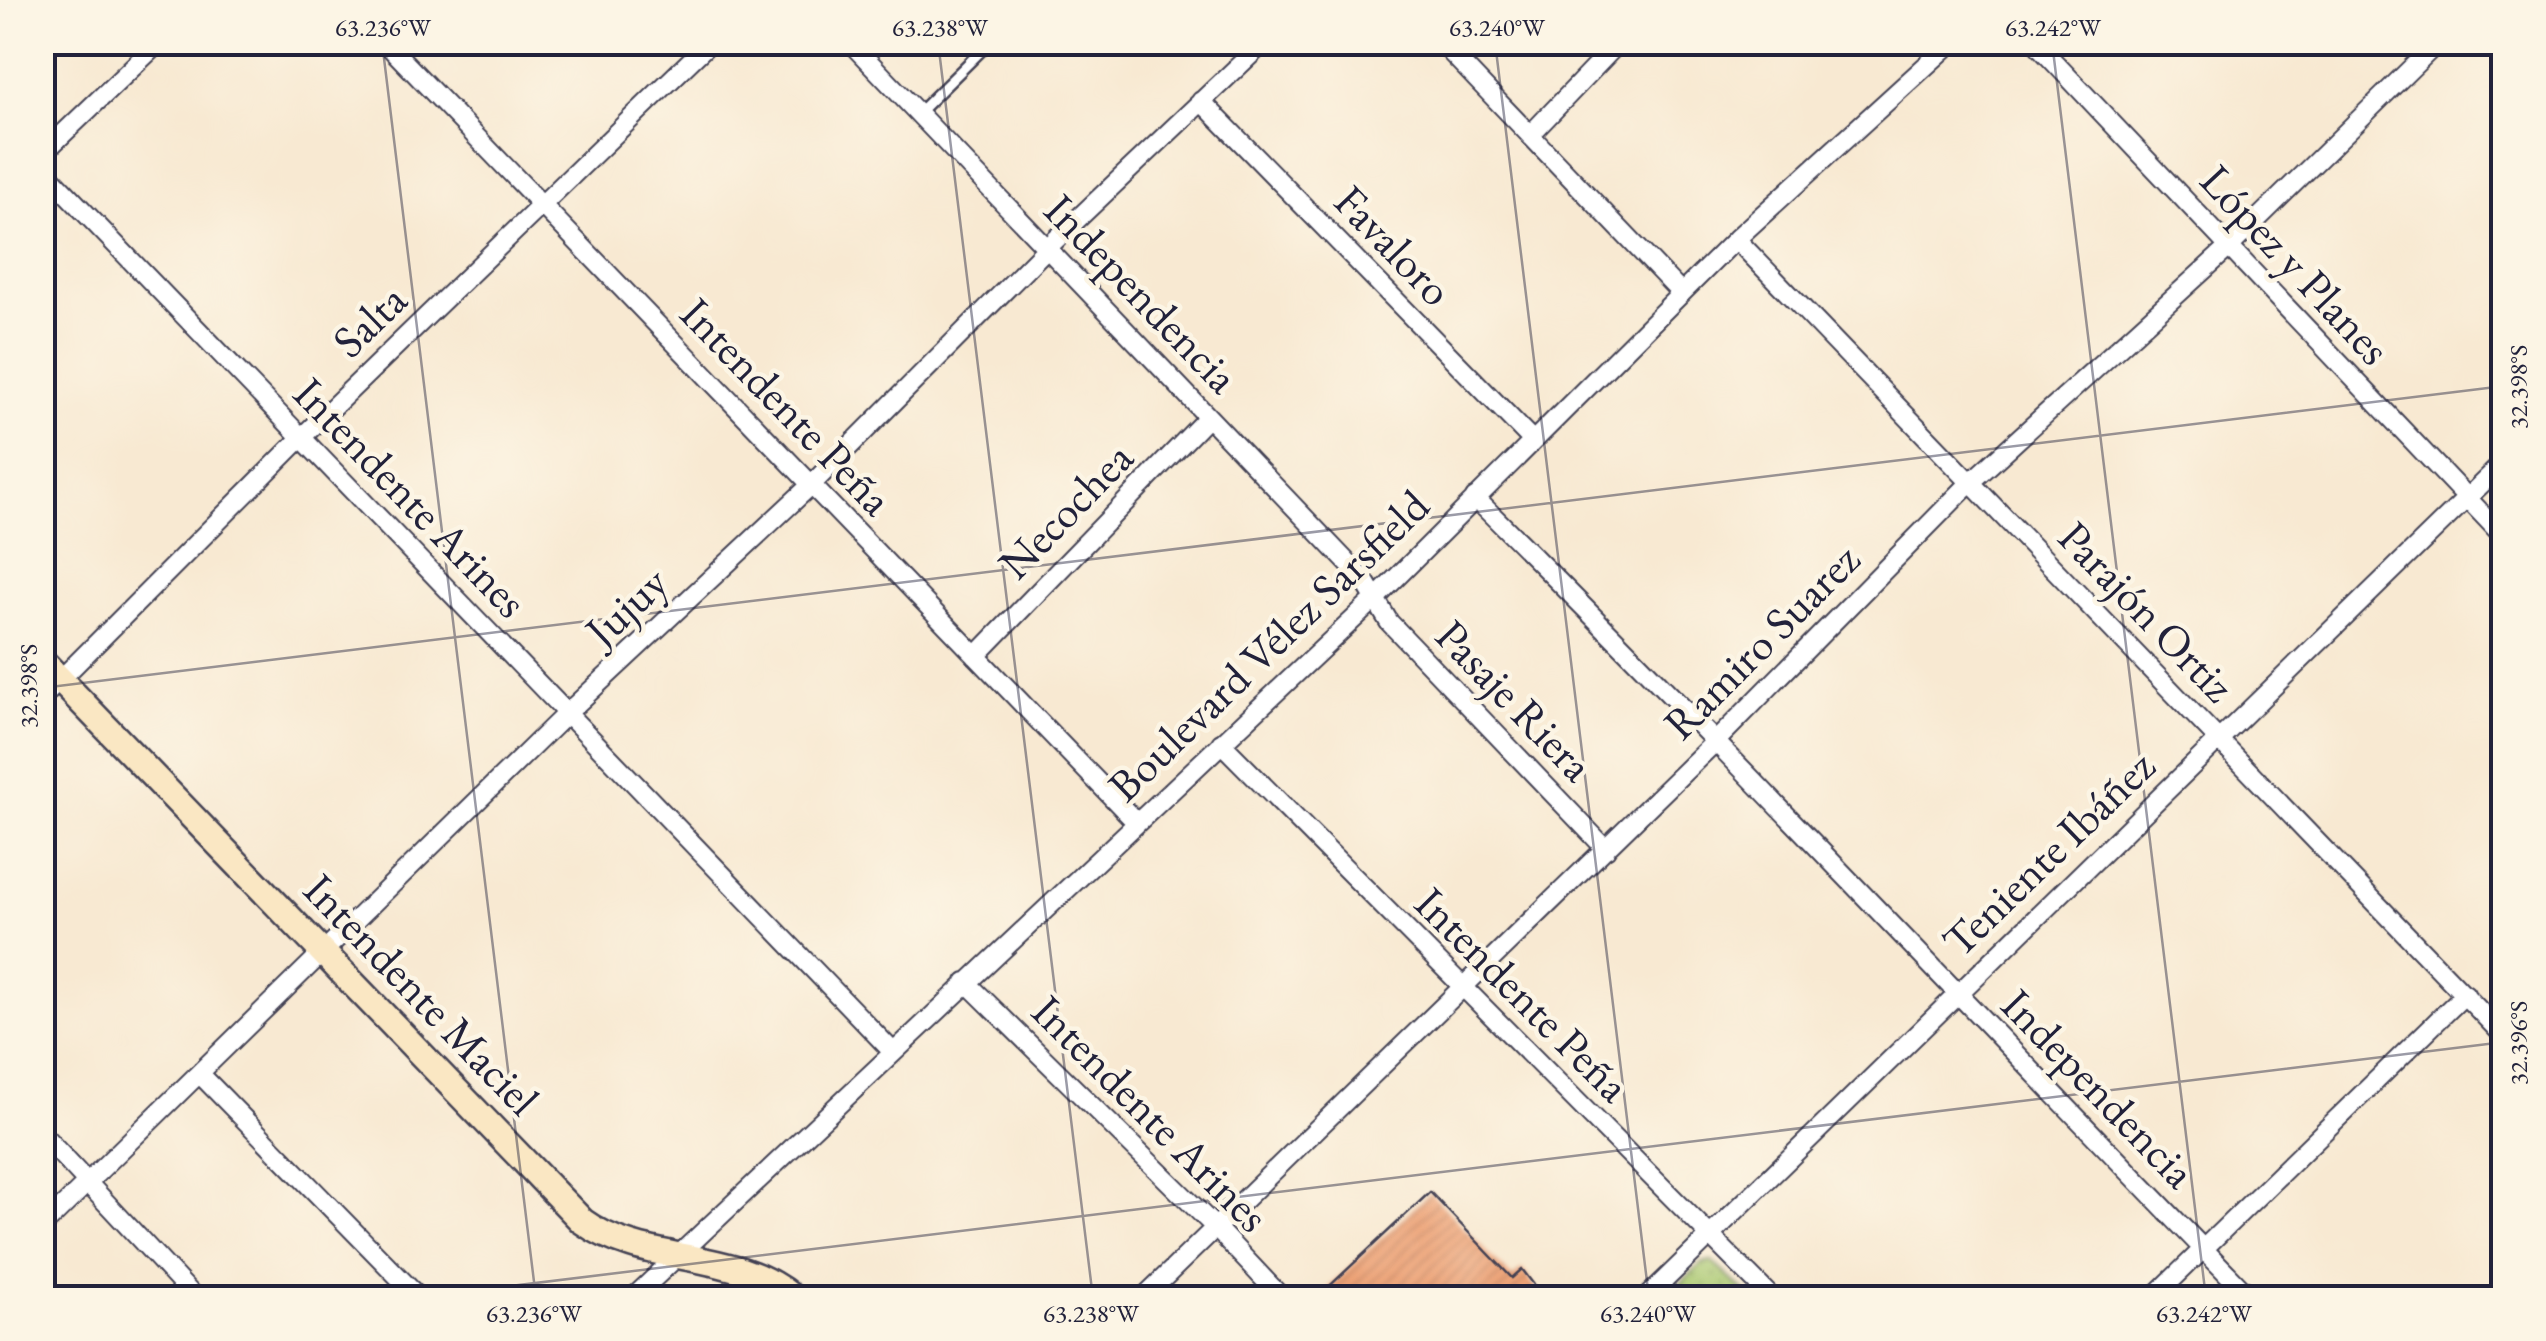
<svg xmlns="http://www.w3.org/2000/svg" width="2546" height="1341" font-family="'EB Garamond',serif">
<defs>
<pattern id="park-dots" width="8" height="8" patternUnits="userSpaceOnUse" patternTransform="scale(2.5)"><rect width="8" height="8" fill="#a9c86f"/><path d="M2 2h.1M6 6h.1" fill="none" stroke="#91ac61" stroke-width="1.8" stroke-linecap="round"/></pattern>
<pattern id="building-hatch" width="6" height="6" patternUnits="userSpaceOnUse" patternTransform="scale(2.5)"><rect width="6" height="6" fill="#eda276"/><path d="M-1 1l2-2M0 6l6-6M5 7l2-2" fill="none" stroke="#cb8b67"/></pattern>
</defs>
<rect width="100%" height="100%" fill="#fcf5e5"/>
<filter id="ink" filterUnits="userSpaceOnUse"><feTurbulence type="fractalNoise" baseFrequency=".01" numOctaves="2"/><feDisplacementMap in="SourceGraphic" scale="20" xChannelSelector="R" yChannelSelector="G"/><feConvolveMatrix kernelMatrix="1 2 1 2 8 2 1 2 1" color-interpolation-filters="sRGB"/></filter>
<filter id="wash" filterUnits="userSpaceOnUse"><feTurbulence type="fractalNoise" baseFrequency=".0048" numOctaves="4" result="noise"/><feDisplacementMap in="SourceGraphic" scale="40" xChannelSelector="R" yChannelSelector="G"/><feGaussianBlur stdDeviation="2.25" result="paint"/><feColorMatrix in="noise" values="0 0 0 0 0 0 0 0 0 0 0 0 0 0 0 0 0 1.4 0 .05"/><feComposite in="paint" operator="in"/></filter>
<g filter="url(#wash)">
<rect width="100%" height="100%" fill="#f8e9d2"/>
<path fill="url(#park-dots)" stroke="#667555" stroke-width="2.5" d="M1711,1261l41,37h-87l37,-35z"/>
<g id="blocks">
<path fill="url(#building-hatch)" d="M1430,1192l82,86 10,-9 22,29h-221l-3,-3z"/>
</g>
</g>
<g filter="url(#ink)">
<use href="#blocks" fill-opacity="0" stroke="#424052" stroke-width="2.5"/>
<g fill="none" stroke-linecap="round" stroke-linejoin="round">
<g stroke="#424052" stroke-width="14">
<path id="service" d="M918,113l72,-71"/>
</g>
<g stroke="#424052" stroke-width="22">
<path id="minor" d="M385,42l751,780
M850,42l514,538 25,42 217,227
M1441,42l239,250
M2035,42l469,495
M1201,101l332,340
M1530,135l89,-93
M42,154l117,-112
M42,168l850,883
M1736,239l768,797
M1475,498c264,262 517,534 776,800
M976,656l232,-239
M42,698l260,-261 408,-395
M1221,743l551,555
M966,982l251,247 65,69
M200,1074l219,224
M42,1134l153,164
M42,1227l525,-514 244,-228 236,-237 217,-206
M633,1298l741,-698 362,-361 216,-197
M1143,1298l575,-559 253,-257 258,-235 209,-205
M1646,1298l858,-836
M2153,1298l312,-304"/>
</g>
<g stroke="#424052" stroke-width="30">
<path id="secondary" d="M42,661l540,560c63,46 150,26 211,77"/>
</g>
<use href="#service" stroke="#fff" stroke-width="9"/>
<use href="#minor" stroke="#fff" stroke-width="18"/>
<use href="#secondary" stroke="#fae7c3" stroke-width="25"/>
</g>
</g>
<path fill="none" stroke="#22223b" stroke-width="2.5" stroke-opacity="0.45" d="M382,42l154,1256M938,42l155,1256M1495,42l154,1256M2052,42l154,1256M42,688l2462,-302M413,1298l2091,-256"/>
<g text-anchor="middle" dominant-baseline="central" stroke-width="9" stroke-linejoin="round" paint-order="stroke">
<g font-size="45" fill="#22223b" stroke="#fcf5e5">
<text transform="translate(1394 245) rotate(46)">Favaloro</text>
<text transform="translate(2296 264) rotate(47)">López y Planes</text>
<text transform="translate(1142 293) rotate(46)">Independencia</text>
<text transform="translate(369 320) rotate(-44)">Salta</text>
<text transform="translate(787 406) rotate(46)">Intendente Peña</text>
<text transform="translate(411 497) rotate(46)">Intendente Arines</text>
<text transform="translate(1065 510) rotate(-46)">Necochea</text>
<text transform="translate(626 606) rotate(-43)">Jujuy</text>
<text transform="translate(2147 611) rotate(46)">Parajón Ortiz</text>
<text transform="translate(1761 641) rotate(-45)">Ramiro Suarez</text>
<text transform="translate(1268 645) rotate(-44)">Boulevard Vélez Sarsfield</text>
<text transform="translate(1515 700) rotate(46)">Pasaje Riera</text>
<text transform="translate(2048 853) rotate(-44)">Teniente Ibáñez</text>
<text transform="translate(422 994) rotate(46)">Intendente Maciel</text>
<text transform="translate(1523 994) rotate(45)">Intendente Peña</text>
<text transform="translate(2099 1088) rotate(46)">Independencia</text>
<text transform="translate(1151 1113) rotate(45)">Intendente Arines</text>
</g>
</g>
<rect width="2546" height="1341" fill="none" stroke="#fcf5e5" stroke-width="110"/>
<rect x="55" y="55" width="2436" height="1231" fill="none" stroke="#22223b" stroke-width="4"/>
<g font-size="25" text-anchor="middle" fill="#22223b">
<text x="383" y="36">63.236°W</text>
<text x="940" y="36">63.238°W</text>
<text x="1497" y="36">63.240°W</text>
<text x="2053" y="36">63.242°W</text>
<text transform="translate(2518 387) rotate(-90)" y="9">32.398°S</text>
<text transform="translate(28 686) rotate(-90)" y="9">32.398°S</text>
<text transform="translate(2518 1043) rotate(-90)" y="9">32.396°S</text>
<text x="534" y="1322">63.236°W</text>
<text x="1091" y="1322">63.238°W</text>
<text x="1648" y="1322">63.240°W</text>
<text x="2204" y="1322">63.242°W</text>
</g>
</svg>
